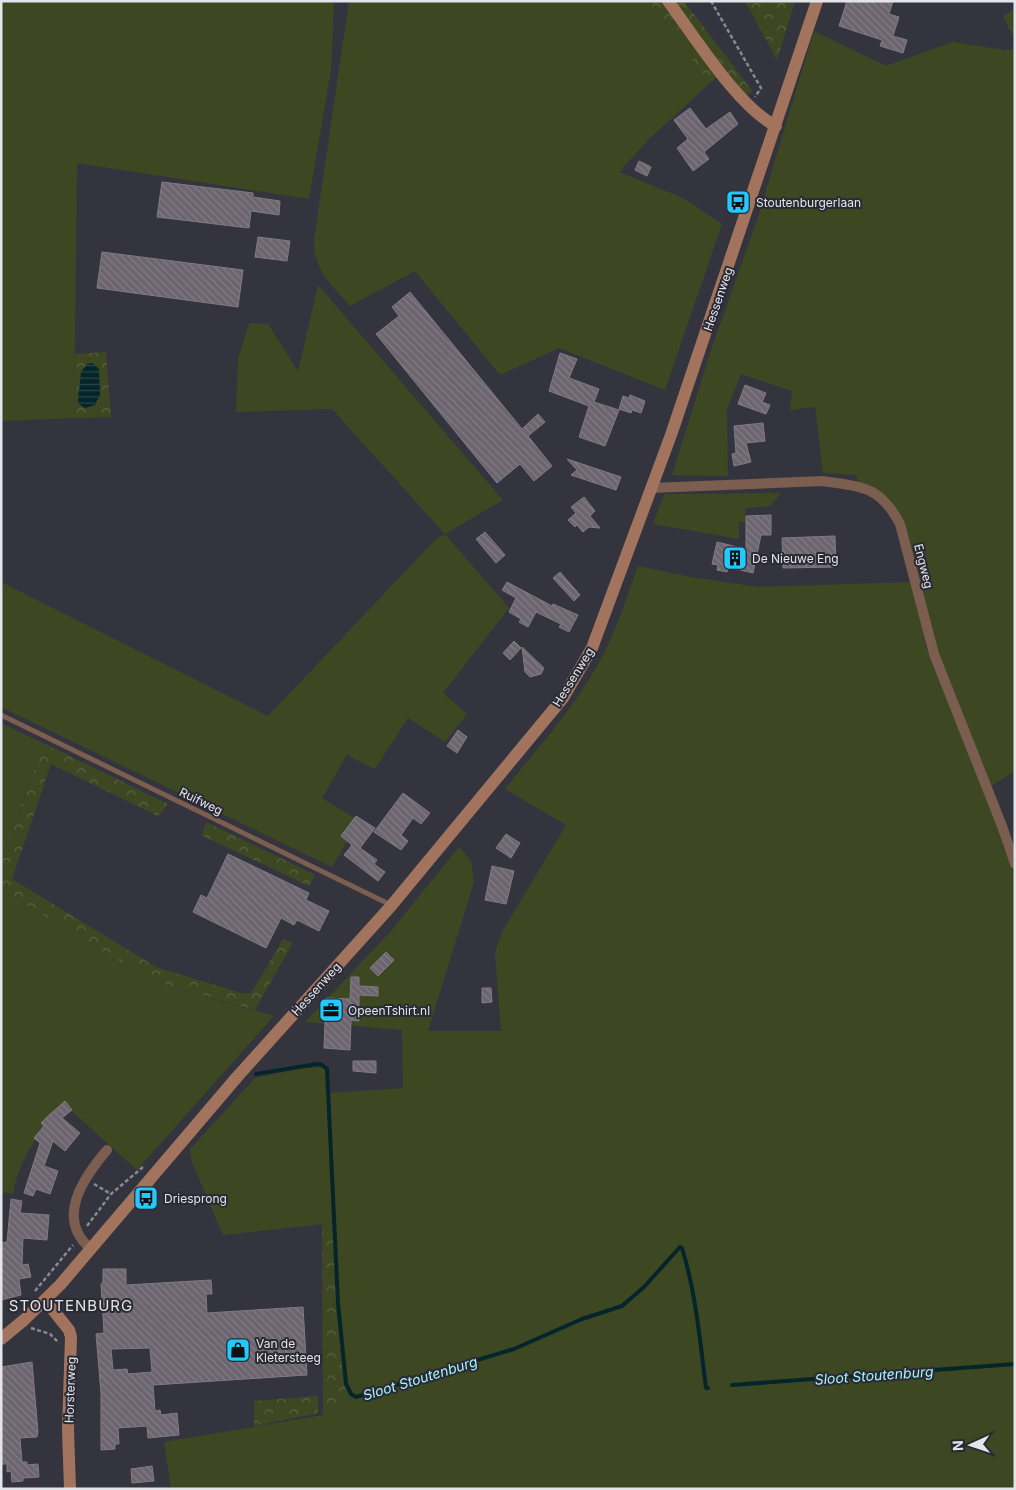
<svg xmlns="http://www.w3.org/2000/svg" width="1016" height="1490" font-family="Inter,sans-serif">
<defs>
<pattern id="forest-crowns" width="20" height="18" patternUnits="userSpaceOnUse" patternTransform="scale(1.25)"><rect width="20" height="18" fill="#3d4823"/><path d="M2 6a3 3 0 1 1 6 0M12 15a3 3 0 1 1 6 0" fill="none" stroke="#596243"/></pattern>
<pattern id="water-rules" width="6" height="5" patternUnits="userSpaceOnUse" patternTransform="scale(1.25)"><rect width="6" height="5" fill="#04262a"/><path d="M0 2.5h6" fill="none" stroke="#284549"/></pattern>
<pattern id="building-back-hatch" width="6" height="6" patternUnits="userSpaceOnUse" patternTransform="scale(1.25)"><rect width="6" height="6" fill="#6c6570"/><path d="M-1 5l2 2M0 0l6 6M5-1l2 2" fill="none" stroke="#817b85"/></pattern>
</defs>
<rect width="100%" height="100%" fill="#34343e"/>
<path fill="#3d4823" d="M1,1h333l-3,69 -22,129 -232,-36 -3,255 -73,3z
M349,1h299l62,82 -62,57 -29,32 64,26 39,26 -57,166 -106,-42 -59,27 -85,-104 -65,35c-19,-22 -36,-35 -36,-66z
M814,31l72,35 66,-24 52,8 11,-1v722l-25,16 -57,-147 -24,-101 -10,-22 -20,-26 -21,-10 -2,-6 -33,-2 -8,-66 -25,3 2,-19 -51,-17 -14,35 1,67 -56,-1 38,-122 48,-136z
M318,285l185,215 -58,34 64,74 -66,85 24,21 -22,28 -37,-24 -33,51 -28,-14 -25,43 37,23 -27,46 -331,-160v-125l267,134 168,-177 9,-5 -113,-125 -96,3 2,-53 11,-36 19,1 30,47z
M781,493l-11,13 -24,2 -1,14h-6v17l-86,-15 11,-30z
M638,566l53,11 67,10 155,-5 13,65 71,173 6,26 12,30v613h-844l-7,-47 159,-27 29,-12 -10,-56 -9,-124 -110,12 -31,-73 -2,-13 65,-71 47,-10 25,-1 2,26 74,-5 -1,-58 -97,-8 86,-91 68,-84 12,14 3,21 -46,149h73l-6,-78 7,-21 64,-107 -61,-36c32,-40 67,-79 92,-123 18,-32 29,-66 41,-100z
M1,723l42,20 -42,121z
M1,890l153,92 120,34 -137,154 -72,-65c-25,25 -46,53 -52,89l-12,-2z"/>
<path fill="url(#forest-crowns)" d="M648,1h13l58,74 -9,8z
M672,1h12l69,91 -8,3z
M745,1h50l-18,59z
M1015,9v30l-12,-23z
M106,352l5,65 -37,1 1,-64z
M43,743l125,61 -10,12 -107,-52 -39,115 144,88 85,26h10l32,-54 10,4 -38,67 -101,-28 -153,-92v-26z
M206,822l109,53 -6,11 -104,-49 -3,-2z
M333,1223l9,124 10,56 -29,12 -1,-190z
M318,1396v17l-64,13v-25z"/>
<path fill="url(#water-rules)" d="M92,363l7,6 1,26 -5,10 -10,3 -6,-4 -1,-4 3,-28 6,-8z"/>
<g fill="none" stroke-linecap="round" stroke-linejoin="round">
<path stroke="#04262a" stroke-width="4" d="M256,1074l61,-10 5,1 5,4 11,234 8,81 5,10 5,3 158,-48 68,-30 40,-13 22,-19 36,-40 2,1c14,45 18,93 24,140h2
M732,1385l283,-21"/>
</g>
<path fill="url(#building-back-hatch)" stroke="#817a85" fill-rule="evenodd" d="M847,1h46l-4,13 10,3 -6,19 14,4 -4,13 -23,-7 2,-6 -43,-14z
M690,108l16,21 24,-17 8,12 -34,28 5,7 -16,12 -16,-23 11,-9 -14,-19z
M639,161l12,6 -4,9 -12,-6z
M162,182l91,11v4l27,4 -1,14 -28,-4 -2,17 -92,-11z
M258,237l32,4 -3,20 -32,-4z
M102,252l141,18 -5,37 -141,-19z
M410,292l112,137 16,-15 7,8 -17,14 24,30 -18,15 -14,-17 -23,19 -121,-149 23,-18 -7,-9z
M560,353l17,6 -8,19 30,11 -5,13 25,8 -14,36 -26,-9 10,-31 -40,-15z
M745,385l21,8 -4,9 8,3 -4,9 -28,-10z
M630,395l15,6 -4,12 -9,-3 -1,3 -12,-4 4,-13 6,2z
M763,423l2,18 -19,2 5,19 -17,4 -2,-12 4,-1 -2,-27z
M567,459l54,18 -5,13 -45,-15 6,-5z
M584,497l11,14 -5,5 10,12 -11,-1 -6,5 -6,-7 -2,2 -7,-7 8,-7 -5,-6z
M771,515v20h-10l-8,38 -25,-6 -1,5 -10,-2 1,-5 -6,-1 5,-22 29,7v-33z
M485,532l20,23 -9,8 -20,-24z
M835,536l1,31 -53,1 -1,-30z
M560,572l20,23 -6,6 -21,-23z
M507,582l45,24 1,-2 25,11 -9,17 -10,-5 2,-3 -25,-12 -8,15 -9,-5 2,-3 -12,-7 7,-14 -14,-8z
M514,641l7,7 -11,12 -7,-7z
M522,647l22,21 -3,6 -11,3 -5,-5z
M458,730l9,7 -10,16 -10,-7z
M403,793l27,20 -9,11 -8,-6 -12,17 7,6 -7,9 -27,-18z
M356,816l19,12 -15,20 17,12 -3,4 11,8 -7,9 -34,-26 8,-10 -11,-9z
M506,834l14,9 -9,15 -15,-10z
M228,854l81,39 -3,7 23,11 -10,20 -22,-11 -3,5 -13,-7 -15,30 -73,-36 8,-17 6,3z
M492,866l22,5 -8,33 -21,-4z
M386,952l8,8 -16,16 -8,-8z
M351,977h8v9l19,1v9l-19,-1v26l-8,-1 -1,30 -26,-2 2,-50 24,1z
M482,988h9l1,14 -10,1z
M353,1061h23v12l-23,-2z
M65,1101l7,9 -10,8 18,15 -15,18 -12,-10 -9,25 14,5 -8,23 -14,-5 -3,7 -9,-3 16,-50 -6,-5 10,-12 -3,-3 6,-6z
M11,1199l11,2 -2,12 29,2 -2,25 -24,-2 -1,27 6,-1 3,13 -12,2 2,16 -20,5v-57l6,-1z
M103,1269h23v16l85,-5 1,14h-6l1,19 96,-6 4,68 -154,10 2,26 5,-1 1,5 16,-2 2,22 -31,3 -1,-12 -29,2 1,16h-4v5l-14,1v-57l-5,-59 8,-1 -3,-49 2,-2zM150,1348l2,24 -24,2 -1,-5 -14,1 -2,-21z
M32,1362l6,70 -1,5 -17,1 2,24h5v3l11,-1 1,13 -16,1v3l-11,1 -1,-11 -4,1v-8h-6v-97z
M152,1466l2,15 -22,2 -1,-14z"/>
<g fill="none" stroke-linecap="round" stroke-linejoin="round">
<path stroke="#898991" stroke-width="2.5" stroke-dasharray="4 2.5" stroke-linecap="butt" d="M711,1l50,87 -6,9
M94,1184l17,10
M87,1226l24,-32 32,-27
M35,1291l38,-46
M31,1328l19,6 9,9"/>
<path stroke="#7b5e50" stroke-width="5" d="M1,715l390,190"/>
<path stroke="#7b5e50" stroke-width="10" d="M651,488l172,-7c40,6 57,5 77,43l34,130 68,172 13,38
M90,1248c-35,-30 -6,-71 17,-98"/>
<path stroke="#a2745e" stroke-width="12" d="M668,1c27,36 70,106 108,125
M45,1300l24,30 2,7 -3,93 2,59
M1,1339l23,-19 36,-35 177,-208 154,-171 172,-208 29,-50 79,-213 146,-434"/>
</g>
<defs>
<g id="bus-square" transform="scale(1.25)"><rect x="-9" y="-9" width="18" height="18" rx="4" fill="#21c9fd" stroke="#2a2a34"/><path d="M-5-6H5V4H4V6H2V4H-2V6H-4V4H-5ZM-3.5-4V0h7V-4ZM-3.5 1.2v1.5H-2V1.2ZM2 1.2v1.5H3.5V1.2Z" fill="#111"/></g>
<g id="building-square" transform="scale(1.25)"><rect x="-9" y="-9" width="18" height="18" rx="4" fill="#21c9fd" stroke="#2a2a34"/><path d="M-4-6H4V6H1V3H-1V6H-4ZM-2.5-4.3h1.7v1.8h-1.7ZM.8-4.3h1.7v1.8H.8ZM-2.5-1h1.7V.8h-1.7ZM.8-1h1.7V.8H.8Z" fill="#111"/></g>
<g id="office-square" transform="scale(1.25)"><rect x="-9" y="-9" width="18" height="18" rx="4" fill="#21c9fd" stroke="#2a2a34"/><path d="M-6-3h4V-5.5h4V-3h4V5H-6ZM-1-4.5V-3h2v-1.5ZM-6 0V1H6V0Z" fill="#111"/></g>
<g id="shop-square" transform="scale(1.25)"><rect x="-9" y="-9" width="18" height="18" rx="4" fill="#21c9fd" stroke="#2a2a34"/><path d="M-5-2.5h2.3a2.7 3.5 0 0 1 5.4 0H5L5.5 6h-11ZM-1.5-2.5h3a1.5 2.3 0 0 0-3 0Z" fill="#111"/></g>
</defs>
<g fill-rule="evenodd">
<use href="#bus-square" x="738" y="202"/>
<use href="#building-square" x="735" y="558"/>
<use href="#office-square" x="331" y="1010"/>
<use href="#bus-square" x="146" y="1198"/>
<use href="#shop-square" x="238" y="1350"/>
</g>
<g text-anchor="middle" dominant-baseline="central" stroke-width="4" stroke-linejoin="round" paint-order="stroke">
<g font-size="12" fill="#e4e4eb" stroke="#2a2a34" text-anchor="start">
<text x="756" y="202">Stoutenburgerlaan</text>
<text x="752" y="558">De Nieuwe Eng</text>
<text x="348" y="1010">OpeenTshirt.nl</text>
<text x="164" y="1198">Driesprong</text>
<text x="256" y="1343">Van de<tspan x="256" dy="14">Kletersteeg</tspan></text>
</g>
<g font-size="12" fill="#e4e4eb" stroke="#2a2a34">
<text transform="translate(718 299) rotate(-71)">Hessenweg</text>
<text transform="translate(924 566) rotate(76)">Engweg</text>
<text transform="translate(573 677) rotate(-58)">Hessenweg</text>
<text transform="translate(201 801) rotate(26)">Ruifweg</text>
<text transform="translate(316 989) rotate(-48)">Hessenweg</text>
<text transform="translate(70 1390) rotate(-88)">Horsterweg</text>
</g>
<g font-size="14" font-style="italic" fill="#a6f3fb" stroke="#2a2a34">
<text transform="translate(874 1375) rotate(-4)">Sloot Stoutenburg</text>
<text transform="translate(420 1378) rotate(-17)">Sloot Stoutenburg</text>
</g>
<g font-size="15" letter-spacing="1" fill="#e4e4eb" stroke="#2a2a34">
<text x="71" y="1305">STOUTENBURG</text>
</g>
</g>
<rect width="1016" height="1490" fill="none" stroke="#e4e4eb" stroke-width="5"/>
<g transform="translate(971 1445) rotate(267)" stroke="#2a2a34" stroke-width="4" paint-order="stroke">
<path d="M0-4L9 19L0 12L-9 19Z" fill="#e4e4eb"/>
<text y="-8" font-size="14" font-weight="bold" text-anchor="middle" fill="#e4e4eb">N</text>
</g>
</svg>
